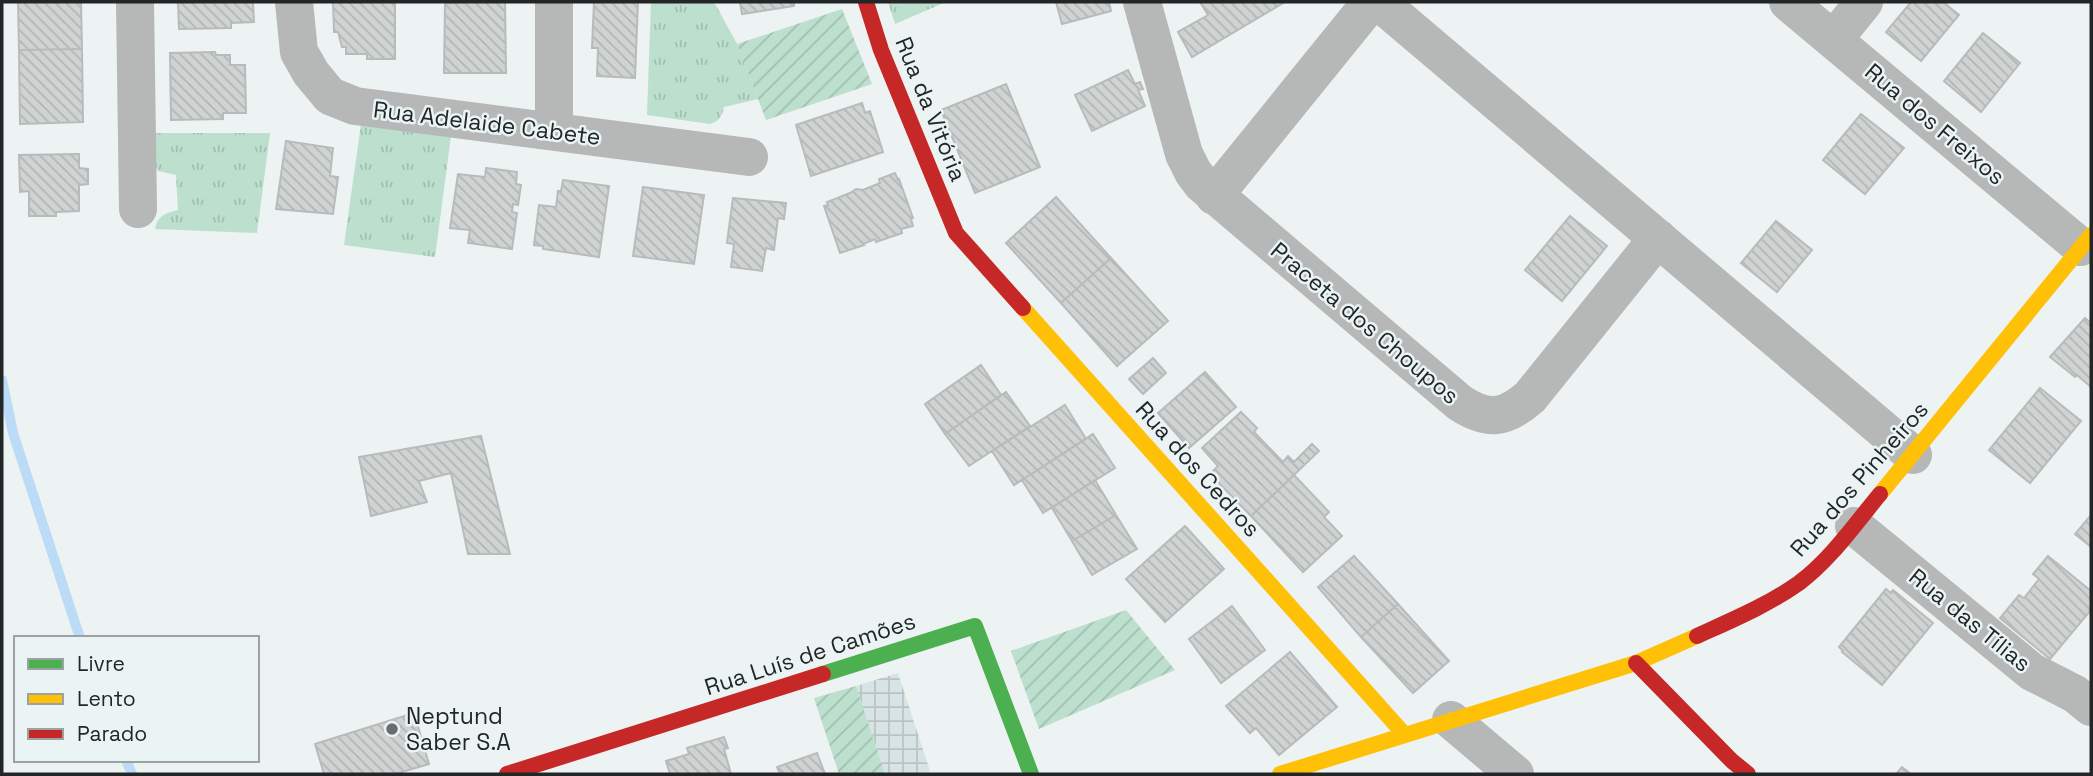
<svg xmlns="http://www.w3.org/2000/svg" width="2093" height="776" font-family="'Space Grotesk',sans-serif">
<defs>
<pattern id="industrial-grid" width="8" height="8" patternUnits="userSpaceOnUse" patternTransform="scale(1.75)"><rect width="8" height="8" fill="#d7e3e4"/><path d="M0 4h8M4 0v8" fill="none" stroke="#b8c3c4"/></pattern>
<pattern id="grass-tufts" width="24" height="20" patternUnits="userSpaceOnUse" patternTransform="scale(1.75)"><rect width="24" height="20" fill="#bcdfce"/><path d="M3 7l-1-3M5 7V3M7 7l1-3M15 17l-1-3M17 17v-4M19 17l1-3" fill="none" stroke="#a1bfb1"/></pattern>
<pattern id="garden-furrows" width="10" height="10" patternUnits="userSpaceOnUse" patternTransform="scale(1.75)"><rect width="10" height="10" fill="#bcdfce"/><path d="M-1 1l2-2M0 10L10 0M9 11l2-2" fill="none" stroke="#a1bfb1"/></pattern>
<pattern id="building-back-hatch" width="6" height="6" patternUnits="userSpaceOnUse" patternTransform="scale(1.75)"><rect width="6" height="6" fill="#cfd4d3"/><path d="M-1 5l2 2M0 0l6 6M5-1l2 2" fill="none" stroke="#b1b6b5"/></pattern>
</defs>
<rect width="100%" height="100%" fill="#edf2f2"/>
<path fill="url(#industrial-grid)" d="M898,673l32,98 -9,3h-36l-29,-88z"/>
<path fill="url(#grass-tufts)" d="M651,2h63l23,42 21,55 -34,8c-2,10 -5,14 -14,17l-63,-9z
M888,2h58l-51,22z
M361,124l90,12 -16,121 -91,-12z
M153,133h117l-13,100 -102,-4c3,-14 11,-16 23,-19l-2,-35 -18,-4 -3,-5z"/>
<path fill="url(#garden-furrows)" d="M842,9l30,75 -106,36 -29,-76z
M1126,610l49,60 -136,59 -28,-78z
M856,686l29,88h-46l-25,-76z"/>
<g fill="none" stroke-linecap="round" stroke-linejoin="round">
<path stroke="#bbdbf6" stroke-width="10" d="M2,380l11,53 67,205
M126,760l6,14"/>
</g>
<path fill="url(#building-back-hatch)" stroke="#b7bbbb" stroke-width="2" d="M18,2h63l1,47 -63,1z
M178,2h75l1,20 -23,1v5l-52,1z
M333,2h62v57h-28v-5h-21v-7h-4l-4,-15h-4z
M470,2h35l1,71h-62l1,-70z
M594,2h44l-3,76 -38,-2 1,-28h-6z
M740,2h54v4l-52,8z
M1056,2h53l2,9 -49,13z
M1200,2h85l-93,55 -14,-25 30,-17z
M1911,2h32l16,13 -38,46 -35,-29z
M1983,33l37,30 -39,49 -37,-31z
M82,49l1,73 -63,2 -1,-74z
M215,52l1,3h14v10h15l1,48h-23v6l-52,1 -1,-67z
M1128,70l7,14 5,-2 3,7 -5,1 7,16 -53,25 -17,-36z
M1006,84l34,83 -65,26 -34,-83z
M862,103l3,10 5,-2 13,41 -72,24 -15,-51z
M1861,114l43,34 -39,46 -42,-34z
M286,141l47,7 -3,28 8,1 -5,37 -57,-5z
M79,154v14l9,1v15l-9,1v26l-23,1v4h-27v-25l-9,1 -1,-37z
M486,168l31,4 -1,12 5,1 -3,20 -5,-1 -1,8 5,1 -5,36 -44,-6 2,-13 -20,-2 8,-54 27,3z
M895,173l3,7 1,-1 14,39 -2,1 2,7 -12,3 1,4 -26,9 -1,-3 -12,5 1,1 -24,8 -16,-47 4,-1 -1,-3 23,-9 6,-4 7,1 17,-7 -1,-4z
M563,180l46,6 -10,71 -56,-8v-3l-9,-1 5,-40 17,2 2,-16h3z
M643,187l61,8 -10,69 -61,-8z
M1056,197l55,61 -50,45 -55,-60z
M733,198l53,5 -2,16 -6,-1 -4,32 -8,-2 -4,23 -31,-4 3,-23 -7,-1z
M1570,216l37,30 -45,55 -37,-31z
M1776,221l36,29 -35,42 -36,-29z
M1111,258l57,63 -51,45 -56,-63z
M2085,318l6,5v64l-14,-12 -2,2 -25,-20z
M1153,358l13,15 -23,21 -14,-15z
M981,365l20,30 -56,39 -20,-30z
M1205,372l31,35 -47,41 -31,-35z
M2040,388l41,33 -51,62 -41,-33z
M1006,392l24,34 -61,40 -24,-32z
M1065,405l21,34 -72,46 -22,-34z
M1241,412l16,16 -3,4 29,30 5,-6 6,6 18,-18 7,7 -68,65 -41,-42 8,-8 -16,-18z
M1093,434l22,34 -72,45 -21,-33z
M481,436l29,118h-42l-17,-81 -32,8 8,21 -56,14 -12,-59z
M1294,475l35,37 -5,5 18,19 -39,36 -52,-56z
M1095,480l21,35 -44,26 -20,-33z
M1116,515l21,34 -45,26 -20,-34z
M2091,515v32l-16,-13z
M1185,526l39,43 -59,53 -39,-43z
M1354,556l44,48 -37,33 -43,-50z
M2048,556l43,35v19l-41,49 -50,-41 19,-23 5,3 15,-19 -6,-5z
M1886,589l5,4 2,-3 40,33 -51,62 -40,-33 1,-1 -4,-4z
M1398,604l51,57 -36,32 -52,-56z
M1232,606l33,44 -44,33 -32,-44z
M1290,652l47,55 -58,48 -23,-27 -6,5 -24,-27z
M414,713l15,51 -34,10h-71l-9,-30z
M724,737l4,11 -4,1 7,25h-61l-4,-13 23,-7 -2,-6z
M817,753l8,21h-45l-3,-7z
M1902,767l9,7h-15z"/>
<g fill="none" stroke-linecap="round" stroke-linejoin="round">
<path stroke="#b6b7b7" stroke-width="38" d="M135,2l3,207
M294,2l5,50 12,21 19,23 25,10 394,51
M1142,2l42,152 9,18 9,12 258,219c28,18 45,16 70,-6l128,-159
M1379,2l534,453
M1788,2l293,245
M1834,39l30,-37
M554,131v-129
M1214,196l157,-194
M1854,526l178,146 43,22 16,13
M1451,720l64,54"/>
<path stroke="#4caf50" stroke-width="16" d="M823,674l152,-48 56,148"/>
<path stroke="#ffc107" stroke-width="16" d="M1023,308l382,427
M1880,494l211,-259
M1280,774l356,-111 61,-27"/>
<path stroke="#c62828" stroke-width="16" d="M866,2l15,48 75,183 67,75
M1697,636c35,-16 71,-31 102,-53 32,-24 56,-59 81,-89
M1636,663l96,98 16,13
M507,774l316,-100"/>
</g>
<circle fill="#6a6d6e" stroke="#eaf4f5" stroke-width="2.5" cx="392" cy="729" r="7"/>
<g text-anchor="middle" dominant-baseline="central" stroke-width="5" stroke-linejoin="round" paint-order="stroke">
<g font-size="23" fill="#232627" stroke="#eaf4f5">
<text transform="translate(931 109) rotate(68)">Rua da Vitória</text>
<text transform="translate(487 123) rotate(7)">Rua Adelaide Cabete</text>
<text transform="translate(1935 124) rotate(40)">Rua dos Freixos</text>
<text transform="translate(1365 323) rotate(40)">Praceta dos Choupos</text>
<text transform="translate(1198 469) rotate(48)">Rua dos Cedros</text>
<text transform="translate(1859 479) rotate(-49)">Rua dos Pinheiros</text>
<text transform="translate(1970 620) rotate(39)">Rua das Tílias</text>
<text transform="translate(810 654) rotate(-18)">Rua Luís de Camões</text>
</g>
<g font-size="23" fill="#232627" stroke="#eaf4f5" text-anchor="start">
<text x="406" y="716">Neptund<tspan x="406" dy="26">Saber S.A</tspan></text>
</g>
</g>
<rect width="2093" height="776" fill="none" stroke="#232627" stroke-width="7"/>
<rect x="14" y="636" width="245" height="126" fill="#eaf4f5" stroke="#9aa2a3" stroke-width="2"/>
<rect x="28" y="659" width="35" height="10" fill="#4caf50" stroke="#9aa2a3" stroke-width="2"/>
<text x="77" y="671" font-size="21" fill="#232627">Livre</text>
<rect x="28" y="694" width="35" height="10" fill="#ffc107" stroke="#9aa2a3" stroke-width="2"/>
<text x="77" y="706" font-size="21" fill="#232627">Lento</text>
<rect x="28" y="729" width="35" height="10" fill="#c62828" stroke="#9aa2a3" stroke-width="2"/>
<text x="77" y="741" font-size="21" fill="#232627">Parado</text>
</svg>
